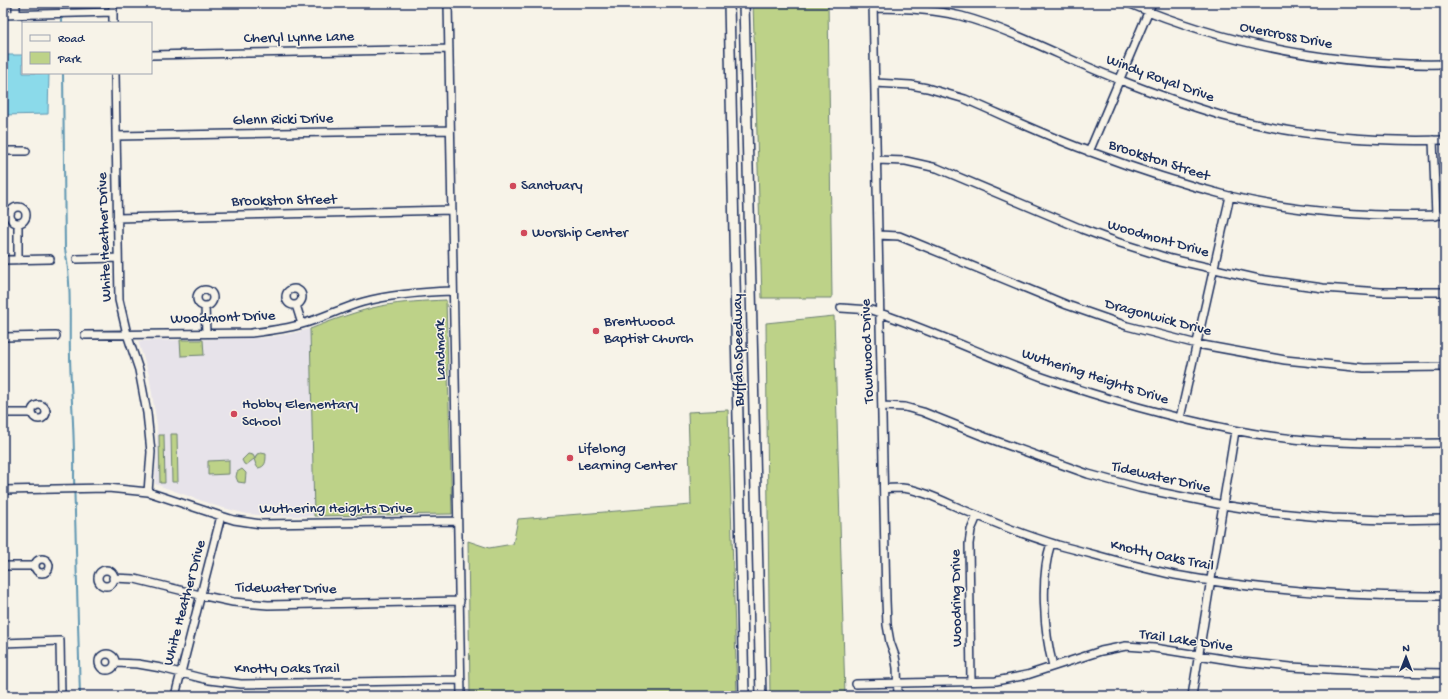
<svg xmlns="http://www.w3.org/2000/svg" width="1448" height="699" font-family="'Gochi Hand',sans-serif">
<rect width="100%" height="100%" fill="#f7f3e8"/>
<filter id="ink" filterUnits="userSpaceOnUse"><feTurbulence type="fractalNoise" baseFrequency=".025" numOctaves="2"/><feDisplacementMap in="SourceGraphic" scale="8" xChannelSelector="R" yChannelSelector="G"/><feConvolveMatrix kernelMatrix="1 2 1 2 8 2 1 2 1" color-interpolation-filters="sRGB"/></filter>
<g filter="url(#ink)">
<path fill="#e7e3ea" d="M310,329l4,187h-42l-25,-2 -31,-8 -61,-22 2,-27v-32l-8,-50 -11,-34 125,-3 26,-4z"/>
<path fill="#bdd288" stroke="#6c8073" d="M753,3h75l4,295h-70z
M446,300l6,214 -138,2 -4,-187c23,-9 47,-18 71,-23 22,-4 43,-5 65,-6z
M834,316l11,380h-75l-4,-373z
M180,340h23l1,15 -23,1z
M728,410l9,286h-267l-2,-155 21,7 24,-4 5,-25 173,-14 -3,-93z
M171,434h6l1,48h-6z
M159,435h5l1,48h-5z
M261,453l5,1c0,7 0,13 -8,14l-2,-3 -2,-6 -8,6 -2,-1 -2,-4 6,-6 5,1 2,4 2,-5z
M229,460v14l-21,1v-14z
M242,469l4,4 -1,10 -7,-1 -2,-5 1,-5z"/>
<path fill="#8bdaea" stroke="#5e96b2" d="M3,55h20v18h26l-1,41 -45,1z"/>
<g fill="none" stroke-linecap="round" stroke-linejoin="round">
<path stroke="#5e96b2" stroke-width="2" d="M62,3v20
M63,73l2,176c7,36 4,72 5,108 1,40 5,79 4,119l6,220"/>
<g stroke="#1b2f5e" stroke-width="10">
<path id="minor" d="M16,3v11
M113,3v20
M448,3l13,693
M873,3l13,597 1,25 3,17 5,14 2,12 1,28
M1128,3c102,43 206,63 317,61
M874,8c29,0 58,1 87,8 55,15 106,44 159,64 33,13 70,26 103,36 71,20 149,26 222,24
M3,15l110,-3
M151,55l298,-6
M115,73l4,227 8,34 12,36 8,43 4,39 -3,40
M875,83l36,2 16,3 38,11c42,18 83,38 126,53 45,17 91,32 138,44 71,17 143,21 216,19
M116,136l334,-6
M1433,140l3,76
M3,151h23
M1089,152l63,-149
M876,160l30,1 31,7 145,61 35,13 54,17 88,20 64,9 58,4h64
M10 215a8 8 0 1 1 16 0a8 8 0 1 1-16 0Z
M117,218l335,-8
M18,223v37
M878,235l21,1 168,69 60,21 70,18 88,16 79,8 81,-1
M77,259l41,-1
M3,260l47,-1
M286 297a8 8 0 1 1 16 0a8 8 0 1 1-16 0Z
M197 298a8 8 0 1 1 16 0a8 8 0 1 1-16 0Z
M296,305l6,19
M205,306l1,27
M841,308l30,2c58,19 114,46 171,67 63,22 127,40 192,53 69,14 141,14 211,13
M85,335l166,-2c17,-2 35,-4 51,-9 21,-6 40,-16 61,-22 29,-8 59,-10 90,-11
M3,337l53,-1
M32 412a7 7 0 1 1 14 0a7 7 0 1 1-14 0Z
M882,406l23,1 18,5 62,25 103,37 51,14 84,17 45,7 64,6 53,2 60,-1
M3,413h29
M1180,418l50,-222
M884,489c6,-1 13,-1 18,-1 23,2 52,19 74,27 26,11 54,22 82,30 39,10 77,22 117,30 89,16 180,22 270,21
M3,490l105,-2 40,4 73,24 13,4 27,4 196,-3
M1051,543c-11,33 -7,90 2,123
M35 566a7 7 0 1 1 14 0a7 7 0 1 1-14 0Z
M3,566h31
M98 578a8 8 0 1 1 16 0a8 8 0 1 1-16 0Z
M113,578l22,1 65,16 33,7 35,3 192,-4
M3,643l57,-2 1,55
M99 662a8 8 0 1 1 16 0a8 8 0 1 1-16 0Z
M116,663l22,1 23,4 48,12 32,4 220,-4
M971,681l-2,-137 2,-14 6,-14
M856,684l140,-3 31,-6 74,-24 25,-5 28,2 88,14 49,5 90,5 64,1
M175,696l46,-180
M1192,696l43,-265"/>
</g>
<g stroke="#1b2f5e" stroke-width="12">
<path id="major" d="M729,3l15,693
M744,3l17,693"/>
</g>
<use href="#minor" stroke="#f7f3e8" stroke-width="7"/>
<use href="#major" stroke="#f7f3e8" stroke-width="9"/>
</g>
</g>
<g fill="#d1495b" stroke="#f7f3e8" stroke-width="1.5">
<circle cx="513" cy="186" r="4"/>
<circle cx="524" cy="233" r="4"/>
<circle cx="596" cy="331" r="4"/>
<circle cx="234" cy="414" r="4"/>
<circle cx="570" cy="458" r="4"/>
</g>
<g text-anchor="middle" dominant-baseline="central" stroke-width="3" stroke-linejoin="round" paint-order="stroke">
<g font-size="15" fill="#1b2f5e" stroke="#f7f3e8">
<text transform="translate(1286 36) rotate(11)">Overcross Drive</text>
<text transform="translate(299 38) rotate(-1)">Cheryl Lynne Lane</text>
<text transform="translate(1160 79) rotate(20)">Windy Royal Drive</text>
<text transform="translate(283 120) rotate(-1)">Glenn Ricki Drive</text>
<text transform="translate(1159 161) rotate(18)">Brookston Street</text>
<text transform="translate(284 201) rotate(-1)">Brookston Street</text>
<text transform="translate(105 237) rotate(-92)">White Heather Drive</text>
<text transform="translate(1158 239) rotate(16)">Woodmont Drive</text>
<text transform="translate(223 318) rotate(-2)">Woodmont Drive</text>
<text transform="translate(1158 318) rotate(15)">Dragonwick Drive</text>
<text transform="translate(441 350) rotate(-91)">Landmark</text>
<text transform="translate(739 350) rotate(-91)">Buffalo Speedway</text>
<text transform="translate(868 351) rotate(-92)">Townwood Drive</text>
<text transform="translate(1095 377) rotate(18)">Wuthering Heights Drive</text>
<text transform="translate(1161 478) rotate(13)">Tidewater Drive</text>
<text x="336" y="509">Wuthering Heights Drive</text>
<text transform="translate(1162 556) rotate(12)">Knotty Oaks Trail</text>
<text transform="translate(286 589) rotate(1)">Tidewater Drive</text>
<text transform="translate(957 598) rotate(-91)">Woodring Drive</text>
<text transform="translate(185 603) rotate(-75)">White Heather Drive</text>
<text transform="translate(1186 641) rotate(8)">Trail Lake Drive</text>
<text x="287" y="669">Knotty Oaks Trail</text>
</g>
<g font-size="15" fill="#1b2f5e" stroke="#f7f3e8" text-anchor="start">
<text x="521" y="186">Sanctuary</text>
<text x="532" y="233">Worship Center</text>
<text x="604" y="322">Brentwood<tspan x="604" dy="17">Baptist Church</tspan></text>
<text x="242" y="405">Hobby Elementary<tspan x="242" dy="17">School</tspan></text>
<text x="578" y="449">Lifelong<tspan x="578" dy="17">Learning Center</tspan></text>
</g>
</g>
<rect width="1448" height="699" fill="none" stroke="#f7f3e8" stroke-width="16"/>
<rect x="8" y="8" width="1432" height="683" fill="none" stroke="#1b2f5e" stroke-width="1.5" filter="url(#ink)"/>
<rect x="22" y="22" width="130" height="52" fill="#f7f3e8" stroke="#9fa5b1"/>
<rect x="30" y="35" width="20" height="6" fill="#f7f3e8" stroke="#9fa5b1"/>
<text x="58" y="42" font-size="12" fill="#1b2f5e">Road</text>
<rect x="30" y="52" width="20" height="12" fill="#bdd288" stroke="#9fa5b1"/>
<text x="58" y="62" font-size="12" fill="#1b2f5e">Park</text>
<g transform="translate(1406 657)" stroke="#f7f3e8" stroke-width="3" paint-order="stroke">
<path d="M0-3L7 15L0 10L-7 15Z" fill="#1b2f5e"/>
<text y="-6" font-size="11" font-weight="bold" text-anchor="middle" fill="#1b2f5e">N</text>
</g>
</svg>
